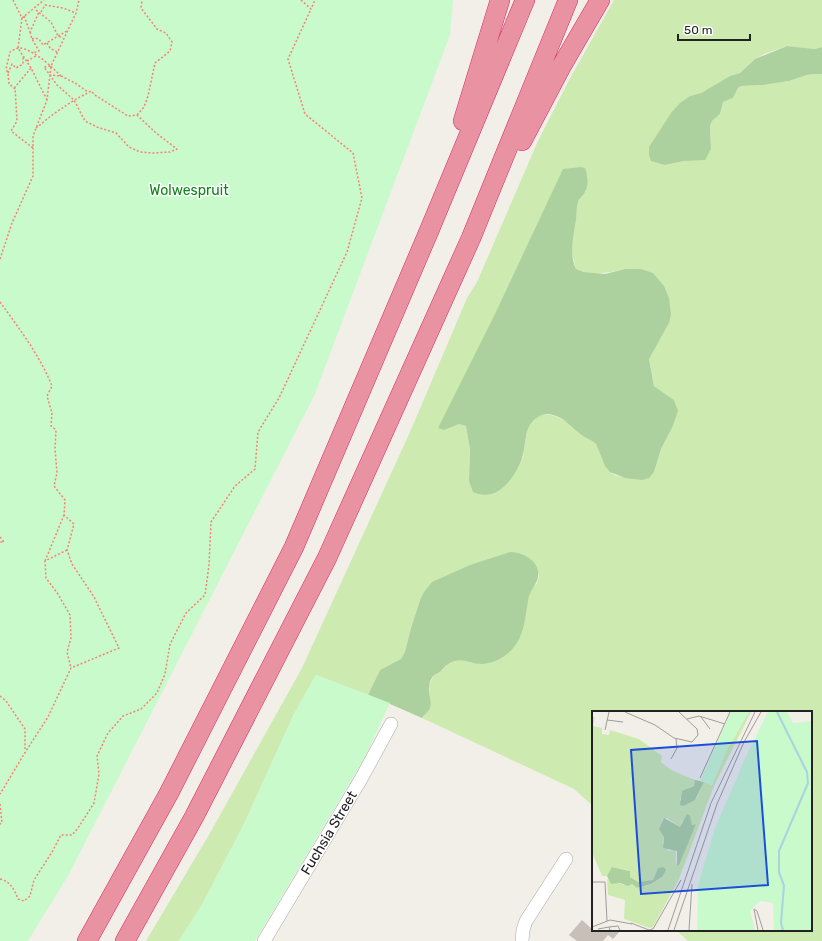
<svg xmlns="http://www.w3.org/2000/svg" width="822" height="941" font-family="Rubik,sans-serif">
<rect width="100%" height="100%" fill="#f2efe9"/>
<path fill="#cdebb0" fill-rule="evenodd" d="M614,0h208v47l-7,2 -28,-3 -23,8 -9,5 -15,14 -10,3 -29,17 -11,3 -25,69 19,-4 27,-12 -1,-23 2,-5 8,-7 3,-12 10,-4 5,-10 3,-2 22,-1 26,-4 18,-6 8,-1h7v867h-134l-12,-11h135v-218h-218v94l-19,-17 -152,-71 8,-10 -1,-23 5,-10 7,-4 6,-6 10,-5h8l8,3h16l37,-47 2,-20 4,-7 5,-6 2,-7 -2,-8 -117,32 -9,28 -6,24 -4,7 -21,11 -12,25 -52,-20 -22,39 -50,110 -41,79 -24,38h-33l64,-108 92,-165 108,-236 57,-134 10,-16 61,-141 31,-61zM588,175l-2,16 -8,9 -1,4 -1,16 -4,16v17l4,16c17,7 32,4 49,0l44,54 -20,35 5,28 20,14 -2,28 -11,21 -7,23c-39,8 -42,11 -58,-28 -4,-4 -9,-5 -13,-8 -5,-3 -8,-8 -12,-11 -11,-8 -29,-17 -39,-4 -7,10 -7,26 -9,37l-54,23 1,-31 -4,-24 -7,-2 -20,4 55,-111z"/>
<path fill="#add19e" d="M787,46l28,3 7,-2v27h-7l-8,1 -18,6 -26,4 -22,1 -3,2 -5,10 -10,4 -3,12 -8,7 -2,5 1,23 -6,11 -21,1 -19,4 -14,-4 -2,-6v-8l22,-34 9,-10 10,-7 11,-3 29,-17 10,-3 15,-14z
M581,167l4,1c3,7 4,17 0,24 -2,4 -6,6 -7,10 -2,6 -1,12 -2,18 -3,17 -7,34 0,49l8,3 21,2 20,-5h16l12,4 11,13 5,12 2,17 -2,8 -20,36 5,27 20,14 4,11 -6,17 -11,21 -7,23 -5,6 -7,2 -17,-2 -15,-6 -5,-6 -9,-22c-4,-4 -9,-5 -13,-8 -10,-7 -18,-18 -30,-21 -6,-2 -10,-1 -15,2 -15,8 -11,28 -16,41 -7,20 -25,45 -49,34l-4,-11 1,-31 -4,-24 -7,-2 -15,6 -6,-2 56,-112 69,-147z
M510,552c11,0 26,7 28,19 2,13 -9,18 -10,30 -2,12 -3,25 -8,36 -6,15 -22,26 -38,27 -15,0 -20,-9 -35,1 -2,1 -4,4 -6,6 -2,2 -6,3 -8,5 -9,13 0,22 -3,32 -1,3 -6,7 -8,10l-32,-14 -22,-9 12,-25 21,-11 4,-7 6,-24 9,-28 4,-8 8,-10 38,-17z"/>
<path fill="#c8facc" d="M0,0h453l-3,35 -135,359 -246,480 -41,67h-28z
M316,675l74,28 -26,56 -109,182h-76l24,-38 41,-79 50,-110z"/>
<path fill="#c7bfb8" d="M582,920l11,10h28l-8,9 -5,-4 -5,6h-26l-8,-6z"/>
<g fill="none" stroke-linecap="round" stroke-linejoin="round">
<g stroke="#a9a9a9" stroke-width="14">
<path id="minor" d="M264,941l97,-162 30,-55
M522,941l1,-11 3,-9 40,-62"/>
</g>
<g stroke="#dc2a67" stroke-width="20">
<path id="highway" d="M463,121l37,-121
M522,141l39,-74 39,-67
M87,941l82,-148 125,-246 135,-316 96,-231
M125,941l69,-124 133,-259 144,-320 97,-238"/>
</g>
<path stroke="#fa8072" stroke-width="1.5" stroke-dasharray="2 2" stroke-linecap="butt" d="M13,0l9,18 22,-18
M301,0l10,9 4,-9
M36,10l15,12 7,14 5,2
M41,12l4,-7 18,3 13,5
M24,16l6,16 9,-20
M22,18l-4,30 13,20
M30,32l2,7 7,12 -6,2
M32,39l3,-1 4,1 4,6 24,-14
M47,43l3,5 7,4
M27,61l9,-5
M8,73l4,-9 4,4 7,-4v-8
M61,76l14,7 13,9
M15,89l-6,-5 -1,-11 -2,-4 4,-17c2,-1 6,-4 9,-4 13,0 33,19 42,28l-11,-1
M47,100l-16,-32 -16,19 2,34 -6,10 22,17v-12l14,-36 4,-34 25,-53 3,-13
M137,115l7,-8 4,-11 7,-33 15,-12 2,-9 -6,-9 -9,-4 -16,-21 1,-8
M36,128c9,-7 18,-15 28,-21 8,-6 18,-11 27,-16l4,4 33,21 9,-1 19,18 21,16 -7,3 -17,1 -13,-1 -11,-5 -13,-14 -19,-6 -12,-6 -11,-21 -17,-15 -13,-18 7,-1
M0,259l12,-36 21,-47v-28
M0,302c19,26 40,54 52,84l-5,10 5,17 -1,13 5,4 -1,19 2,24 -3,13 11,14 -1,15 10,9 -7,26 5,14 22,33 25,51 -48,20 -23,49 -22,34 -26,43
M0,537l4,5h-4
M67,550l-22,11 1,17 12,16 12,21 1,23 -4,14 4,16
M45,561l19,-46
M0,696l6,5 19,28v20
M0,804l2,19 -2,1
M0,879c11,3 14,10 18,20l6,2 6,-5 4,-16 18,-28 9,-17h11l6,-7 16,-25 5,-29 -2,-18 11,-23 15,-17 18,-7 16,-16 8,-19 5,-30 16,-31 19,-18 4,-30 2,-43 24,-36 20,-17 3,-37 21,-34 68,-146 15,-54 -9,-45 -48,-39 -17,-55 23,-50"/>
<use href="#minor" stroke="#fff" stroke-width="13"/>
<use href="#highway" stroke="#e892a2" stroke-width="19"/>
</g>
<g text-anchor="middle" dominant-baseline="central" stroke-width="3" stroke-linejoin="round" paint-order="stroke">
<g font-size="14" fill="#0c8416" stroke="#fff">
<text x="189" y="190">Wolwespruit</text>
</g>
<g font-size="14" fill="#222" stroke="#fff">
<text transform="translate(329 833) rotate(-59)">Fuchsia Street</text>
</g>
</g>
<g transform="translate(592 711)">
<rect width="220" height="220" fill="#f2efe9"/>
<path d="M157,1h2l-37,74 -35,93 -26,48 -3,1 -26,-9 1,-19 -17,-5 -1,-16 17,6 8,-1 6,4 12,-3 11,-7 5,-10h-8l-5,12 -11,3 -12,-6v-5l-2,-2 -16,-3 -4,9h-6l-10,-24v-135h3l-2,9 9,2v6l7,1 1,-5 29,9 23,17 -1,6 10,8 24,10 -1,6 -6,2 -8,11 3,7 14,-8 7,-16 8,3 15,-36zM98,105l1,9 5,-1 -20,41v-15l-7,1 -7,-8 2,-6 -4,-10 3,-8 4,-1 13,9 2,-6z" fill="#cdebb0" fill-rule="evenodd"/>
<path d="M103,69l9,2 -9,18 -12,6 -3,-1 2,-14 12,-5zM95,103l3,2 2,9 4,-1 -17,41 -2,1v-15l-14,-3 1,-11 -5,-8 5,-11 16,9zM20,156l18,4v6l9,5 14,-2 5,-12 6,-1 2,3 -4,7 -11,7 -14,4 -5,-4 -4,2 -8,-3 -9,1 -4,-8z" fill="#add19e"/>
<path d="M139,1h18l-22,37 -15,36 -12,-4zM176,1h19l6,11 19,-2v209h-38l-1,-27 -13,-2 -10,10 5,19h-58l1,-45 17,-57 33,-76z" fill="#c8facc"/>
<path fill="none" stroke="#aad3df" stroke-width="2" d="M185,1l30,60 1,11 -29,68v21l5,14 -3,37 2,7"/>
<path fill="none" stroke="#9f9d99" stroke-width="1" d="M33,1l30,13 19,13 18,4 6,-7 -1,-6 -18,-17M109,6l9,12M95,8l12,-3 26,8M15,9l16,2M13,19l4,-18M79,48l6,-11 -1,-9M108,67l30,-66M0,171h13l2,39M39,212l18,7 4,-1 28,-49M0,216l18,-7 22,4M17,216l9,-1 2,4M6,218l11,-2 1,3M76,219l43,-127 44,-91M82,219l43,-126 27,-62 17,-30M97,219l3,-46M166,219l-4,-21 3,2 6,19"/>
<path fill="#1d4ed8" fill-opacity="0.15" stroke="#1d4ed8" stroke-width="2" d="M165,30l11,144 -127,9 -10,-144z"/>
<rect width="220" height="220" fill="none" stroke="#222" stroke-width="2"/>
</g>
<path d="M678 34v6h72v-6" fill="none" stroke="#222222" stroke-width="2"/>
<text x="684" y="34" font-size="12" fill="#222222" stroke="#ffffff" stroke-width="3" paint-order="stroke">50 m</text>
</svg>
